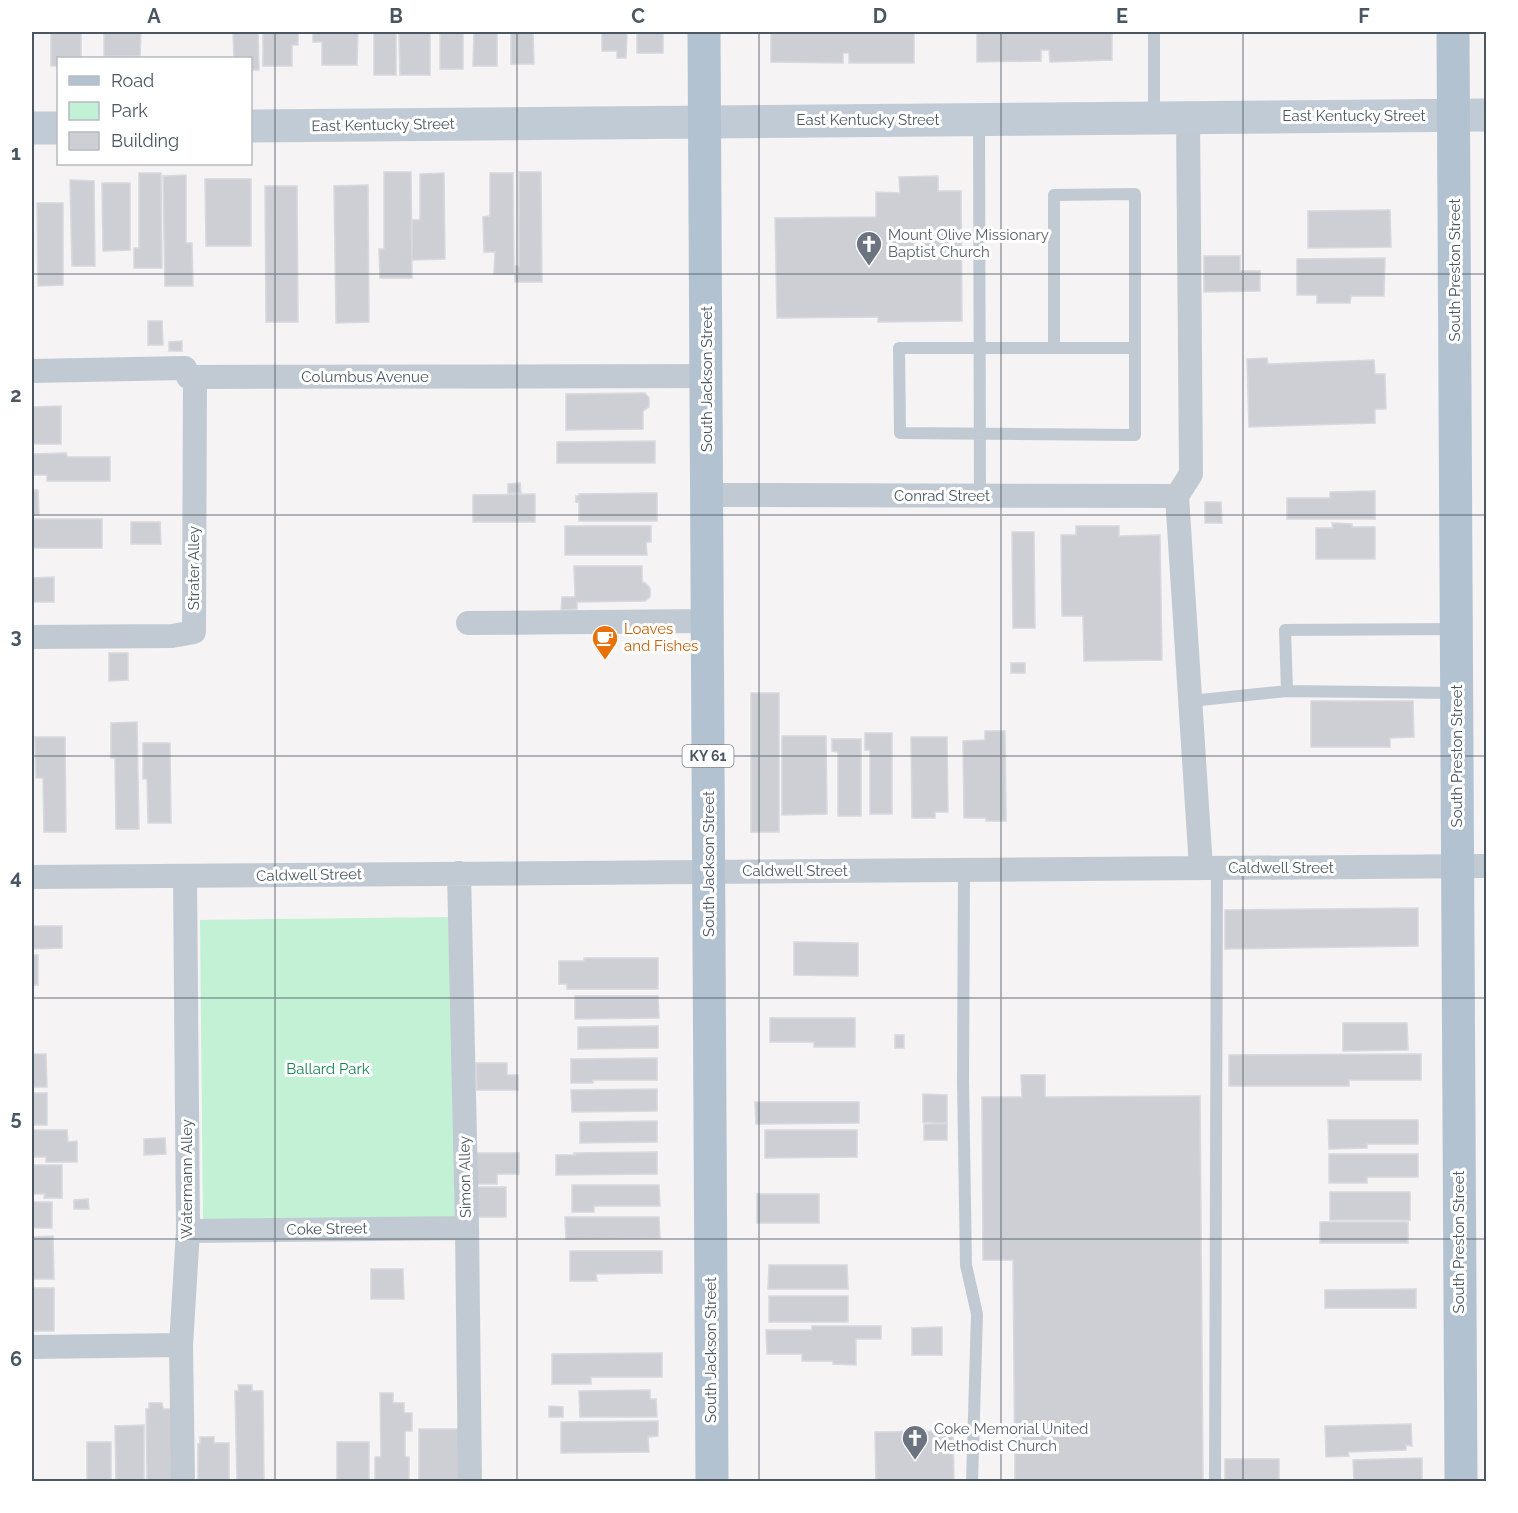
<svg xmlns="http://www.w3.org/2000/svg" width="1518" height="1513" font-family="Raleway,sans-serif">
<rect width="100%" height="100%" fill="#f5f3f3"/>
<path fill="#c3f1d5" d="M453,917l2,301 -252,3 -3,-301z"/>
<path fill="#cdcfd5" stroke="#d7d9de" stroke-width="1.5" d="M51,32h30v26h-23v8h-7z
M104,32h37l-1,24h-36z
M233,32h25l1,38h-9v-12h-16z
M263,32h35v13h-6v21h-29z
M313,32h45l-1,33h-35v-23h-9z
M374,32h22v43h-22z
M399,32h31v43h-30z
M440,32h23v37h-23z
M474,32h23v34h-24z
M511,32h22l1,32h-23z
M602,32h25l-1,26h-9v-7h-15z
M637,32h26v21h-26z
M771,32h143v31h-65v-10h-6v10l-72,-1z
M977,32h135v28l-62,2 -1,-12h-8v11l-64,1z
M384,172h27l1,106h-32l-1,-29h5z
M519,172h22l1,110h-27v-16h4z
M139,173h22l1,95h-28v-20h5z
M444,173l1,86 -33,1v-40h8v-46z
M490,173h23l1,101h-20l1,-22h-11l-1,-35 7,-1z
M186,175v68h6l1,43h-28l-2,-110z
M938,176v15h23l1,130 -84,1v-5l-101,1 -2,-100 101,-1v-25l24,1 -1,-16z
M205,179h46v67h-45z
M70,180l24,1 1,85h-23z
M102,183h28v67l-27,1z
M368,185l1,137 -33,1 -2,-137z
M265,186h32l1,136h-32z
M37,203h26v82l-25,1z
M1390,210l1,37 -83,1v-37z
M1204,256h36v15h20v20l-56,1z
M1385,258l-1,38h-33l-1,7h-33v-8h-20v-36z
M148,321h14l1,24h-15z
M182,341v10h-13v-9z
M1267,358l1,6 106,-4 1,14h10l1,35h-11v14l-126,4 -2,-68z
M643,393h2l4,5v9l-6,4v18l-77,1v-36z
M61,406v38h-29v-37z
M655,441v22h-98v-21z
M66,453l1,4h43v24h-63v-6h-15v-21z
M520,483l1,10h-13v-9z
M32,490h6l1,25h-7z
M1375,491v28h-88v-21h43v-6z
M657,493v28h-78v-20l-3,1v-6h3v-2z
M535,494v28h-62v-27z
M1205,502h16l1,21h-17z
M32,519h70v29h-70z
M131,522h29l1,22h-30z
M1332,523l20,1v3h23v32h-59v-31h17z
M565,526h86v16h-5l1,13h-82z
M1076,526h43v10l41,-1 2,125 -78,1 -1,-45h-21l-1,-81h15z
M1012,532h22l1,96h-22z
M574,566h68v16l3,1 5,5v9l-5,4 -68,1v7l-16,1 1,-13h13z
M54,577v25h-22v-24z
M109,653h19v27l-19,1z
M1011,663h14v10h-14z
M751,693h28v139h-28z
M1311,701h102l1,36 -24,1v9h-79z
M137,722l2,107h-23l-1,-71h-4v-35z
M985,731h20l1,90h-20v-3h-22l-1,-77 22,-1z
M865,733h27v81h-22v-64h-5z
M782,736h44l1,78 -45,1z
M35,737h30l1,95h-22l-1,-54h-7z
M911,737h36l1,75h-13v6h-23z
M832,739h29v77h-23v-64l-6,-1z
M143,743h27l1,80h-23l-1,-44h-4z
M1418,908v38l-193,3v-39z
M32,926h30v22l-30,1z
M794,942l64,1v33l-64,-1z
M32,955h6v30h-6z
M584,958h74v31h-91v-5h-8v-23h25z
M575,996h83l1,22 -84,1z
M770,1018h85v29h-41v-5h-44z
M1343,1023h64l1,27 -65,1z
M658,1026v22l-80,1v-22z
M895,1035h9v13h-9z
M32,1054h14l1,33h-15z
M1421,1054v26h-72v6h-120v-31z
M657,1058v22h-64v3h-22v-24z
M476,1063h31v12h11v15h-41z
M1021,1075h24v22l155,-1 3,386h-188l-2,-222h-30l-1,-163h40z
M657,1089v22l-85,1 -1,-22z
M32,1093h15v32h-15z
M923,1094l24,1v28l-24,-1z
M755,1102h104v21l-103,1z
M1328,1120h90v24h-51v4l-38,1z
M657,1121v21l-77,1v-21z
M924,1124h23v16h-23z
M32,1130h35l1,12 9,-1v21h-31v-5h-14z
M765,1130h92v27l-92,1z
M165,1138l1,16 -22,1v-16z
M657,1152v22l-101,1v-20h19l-1,-2z
M473,1153h46v21h-22v10h-24z
M1329,1154h89v23h-51v6h-38z
M32,1165h30v33h-18l1,-4h-13z
M572,1185h87l1,21h-66v6h-22z
M477,1187h29v30h-29z
M1330,1192h80v28h-80z
M757,1194h62v29h-62z
M88,1199l1,10h-15v-9z
M32,1202h20v26h-20z
M565,1217h94l1,21 -94,1z
M1320,1222h88v21h-88z
M53,1236l1,43h-22v-42z
M570,1251h92v22l-66,1 1,7h-27z
M769,1265h78l1,24h-80z
M371,1269h32l1,30h-33z
M32,1288h22v43h-22z
M1416,1289v19h-91v-18z
M769,1296h79v26h-79z
M812,1326h69v13h-25v26l-23,-1v-3h-31v-7h-35l-1,-24h46z
M942,1327v28h-30v-27z
M662,1353v24h-71v7h-39v-30z
M238,1385h14v6h11l1,91h-27l-2,-91h4z
M650,1390v9h6l1,18h-77l-1,-26z
M380,1393h13v10h11v10h8v18h-7v26h4v25h-34v-25h6z
M149,1403h13l1,6h10l2,73h-28l-1,-73h3z
M549,1406l14,1v10h-14z
M658,1421v15l-10,1 1,15 -88,1v-31z
M1411,1424l1,22 -6,-1v5l-58,2 1,4 -23,1 -1,-31z
M144,1425v57h-28l-1,-56z
M419,1429h43l1,53h-44z
M953,1431l1,51h-78l-1,-50z
M200,1437h14v6h15v39h-31v-38h2z
M87,1442h24v40h-24z
M337,1442h32v40h-32z
M1422,1458v24h-68l-1,-22z
M1225,1459h54v23h-54z"/>
<g fill="none" stroke-linecap="round" stroke-linejoin="round">
<path stroke="#c1cad2" stroke-width="12" d="M1154,116v-84
M979,120l1,377
M1054,348v-153l81,-1v241l-235,-2 -1,-85h236
M1455,693l-168,-2 -2,-61 170,-1
M1191,701l96,-10
M964,870l-1,212 3,183 11,49 -5,168
M1215,1482l2,-614"/>
<path stroke="#c1cad2" stroke-width="24" d="M1188,117l3,357 -14,22 24,372
M32,371l153,-3 3,9 518,-1
M707,495l470,1
M468,623l239,-2
M32,637l140,-1 22,-4 1,-255
M459,873l8,355 3,254
M32,877l1454,-11
M188,1231l279,-3
M32,1347l149,-2
M183,1482l-2,-137 7,-114 -3,-354"/>
<path stroke="#c1cbd6" stroke-width="33" d="M250,126l1236,-11
M32,128h26"/>
<path stroke="#b3c2d1" stroke-width="33" d="M704,32l8,1450
M1453,32l8,1450"/>
</g>
<path fill="none" stroke="#4a5661" stroke-width="1.5" stroke-opacity="0.55" d="M275,32v1450M517,32v1450M759,32v1450M1001,32v1450M1243,32v1450M32,274h1454M32,515h1454M32,756h1454M32,998h1454M32,1239h1454"/>
<defs>
<g id="church-pin" transform="scale(1.35)"><path d="M0 17L-7.5 6A9.5 9.5 0 1 1 7.5 6Z" fill="#6b7280" stroke="#fff"/><path d="M-1.2-6h2.4v3.5h3.3v2.4h-3.3V6h-2.4V-.1h-3.3v-2.4h3.3Z" fill="#fff"/></g>
<g id="cafe-pin" transform="scale(1.35)"><path d="M0 17L-7.5 6A9.5 9.5 0 1 1 7.5 6Z" fill="#e8710a" stroke="#fff"/><path d="M-5.5-4.5H6V0H3Q3 3.5 0 3.5H-2.5Q-5.5 3.5-5.5 0ZM3-3.2v2h1.7v-2ZM-6 4.5H4V6H-6Z" fill="#fff"/></g>
</defs>
<g fill-rule="evenodd">
<use href="#church-pin" x="869" y="244"/>
<use href="#cafe-pin" x="605" y="638"/>
<use href="#church-pin" x="915" y="1438"/>
</g>
<g text-anchor="middle" dominant-baseline="central" stroke-width="6" stroke-linejoin="round" paint-order="stroke">
<rect fill="#fff" stroke="#808990" stroke-width="1.5" x="682.5" y="745" width="51" height="22" rx="4.5"/>
<g font-size="14" font-weight="bold" fill="#4a5661">
<text x="708" y="756">KY 61</text>
</g>
<g font-size="15" fill="#4a5661" stroke="#fff">
<text x="1354" y="116">East Kentucky Street</text>
<text x="868" y="120">East Kentucky Street</text>
<text transform="translate(383 125) rotate(-1)">East Kentucky Street</text>
<text transform="translate(1455 270) rotate(-90)">South Preston Street</text>
<text x="365" y="377">Columbus Avenue</text>
<text transform="translate(707 379) rotate(-90)">South Jackson Street</text>
<text x="942" y="496">Conrad Street</text>
<text transform="translate(194 568) rotate(-90)">Strater Alley</text>
<text transform="translate(1457 756) rotate(-90)">South Preston Street</text>
<text transform="translate(709 864) rotate(-90)">South Jackson Street</text>
<text x="1281" y="868">Caldwell Street</text>
<text x="795" y="871">Caldwell Street</text>
<text transform="translate(309 875) rotate(-1)">Caldwell Street</text>
<text transform="translate(465 1177) rotate(-91)">Simon Alley</text>
<text transform="translate(187 1179) rotate(-90)">Watermann Alley</text>
<text transform="translate(327 1229) rotate(-1)">Coke Street</text>
<text transform="translate(1459 1242) rotate(-90)">South Preston Street</text>
<text transform="translate(711 1350) rotate(-90)">South Jackson Street</text>
</g>
<g font-size="15" fill="#5b616d" stroke="#fff" text-anchor="start">
<text x="888" y="235">Mount Olive Missionary<tspan x="888" dy="17">Baptist Church</tspan></text>
<text x="934" y="1429">Coke Memorial United<tspan x="934" dy="17">Methodist Church</tspan></text>
</g>
<g font-size="15" fill="#c56008" stroke="#fff" text-anchor="start">
<text x="624" y="629">Loaves<tspan x="624" dy="17">and Fishes</tspan></text>
</g>
<g font-size="15" fill="#17864f" stroke="#fff">
<text x="328" y="1069">Ballard Park</text>
</g>
</g>
<rect width="1518" height="1513" fill="none" stroke="#ffffff" stroke-width="66"/>
<rect x="57" y="57" width="195" height="108" fill="#ffffff" stroke="#b7bbc0" stroke-width="1.5"/>
<rect x="69" y="76" width="30" height="9" fill="#b3c2d1" stroke="#b7bbc0" stroke-width="1.5"/>
<text x="111" y="87" font-size="18" fill="#4a5661">Road</text>
<rect x="69" y="102" width="30" height="18" fill="#c3f1d5" stroke="#b7bbc0" stroke-width="1.5"/>
<text x="111" y="117" font-size="18" fill="#4a5661">Park</text>
<rect x="69" y="132" width="30" height="18" fill="#cdcfd5" stroke="#b7bbc0" stroke-width="1.5"/>
<text x="111" y="147" font-size="18" fill="#4a5661">Building</text>
<rect x="33" y="33" width="1452" height="1447" fill="none" stroke="#4a5661" stroke-width="2"/>
<g font-size="20" text-anchor="middle" font-weight="bold" fill="#4a5661">
<text x="154" y="23">A</text>
<text x="396" y="23">B</text>
<text x="638" y="23">C</text>
<text x="880" y="23">D</text>
<text x="1122" y="23">E</text>
<text x="1364" y="23">F</text>
<text x="16" y="160">1</text>
<text x="16" y="402">2</text>
<text x="16" y="643">3</text>
<text x="16" y="884">4</text>
<text x="16" y="1125">5</text>
<text x="16" y="1366">6</text>
</g>
</svg>
